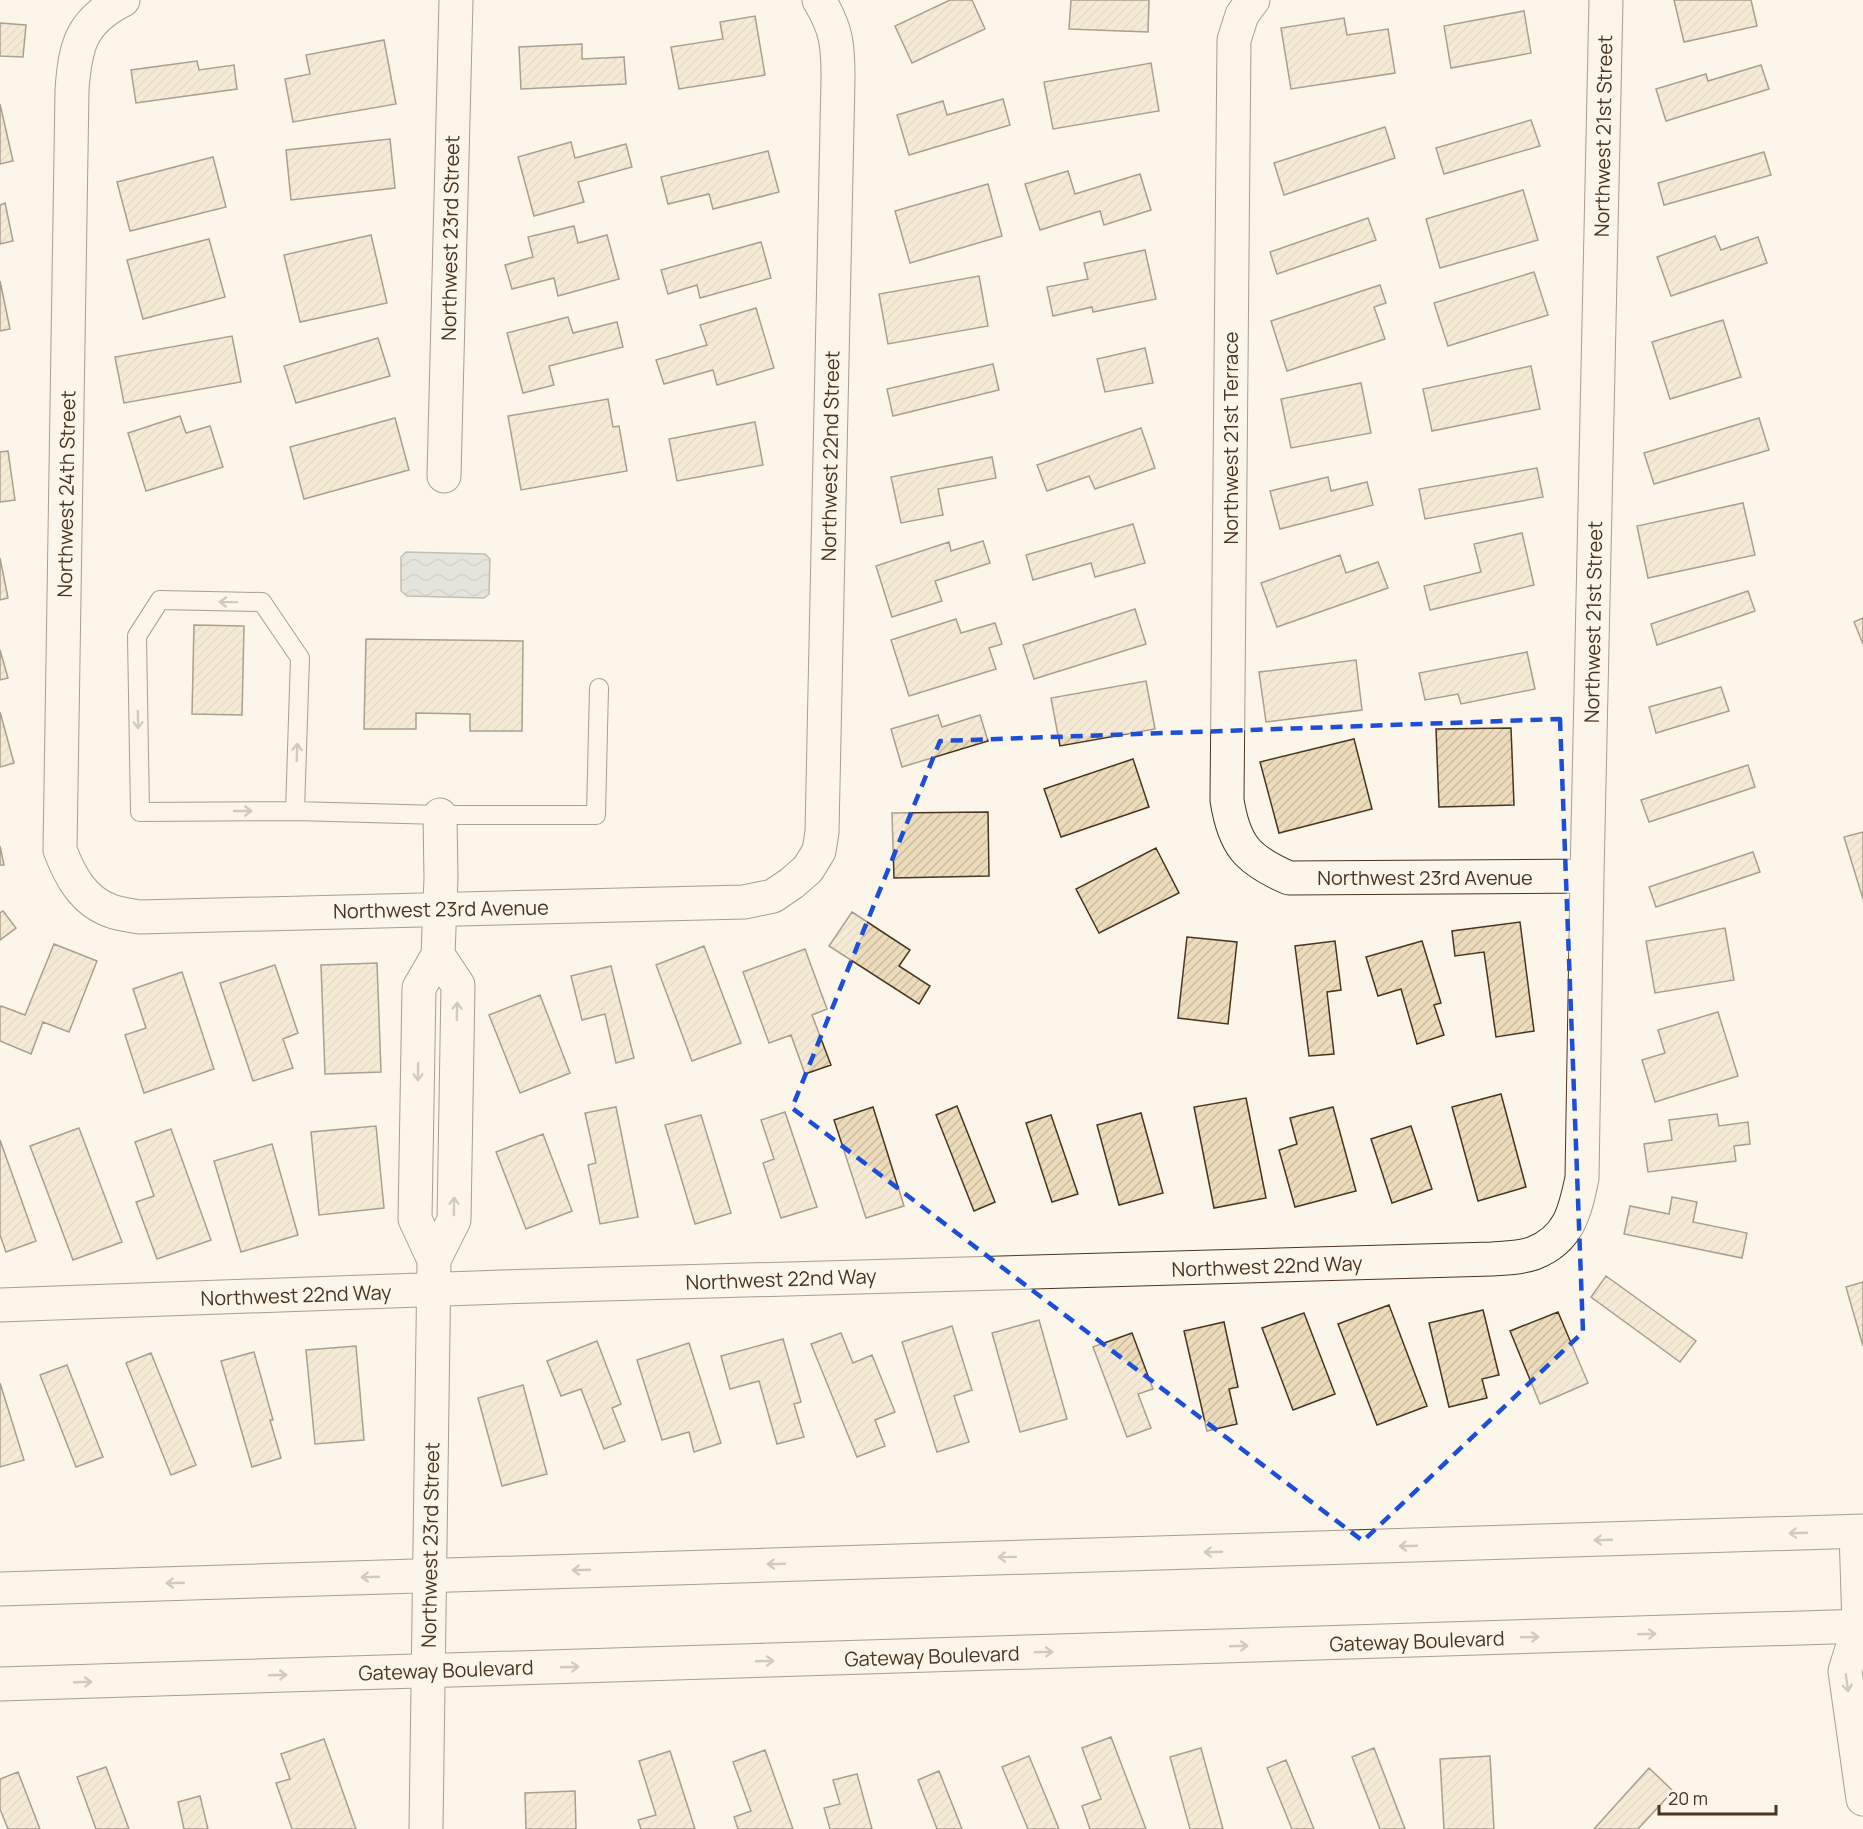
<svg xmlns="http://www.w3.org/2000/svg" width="1863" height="1829" font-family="Manrope,sans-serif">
<defs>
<pattern id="water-waves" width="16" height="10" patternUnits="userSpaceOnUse" patternTransform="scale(1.5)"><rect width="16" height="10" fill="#c9cecd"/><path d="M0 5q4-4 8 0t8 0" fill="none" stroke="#a5a8a6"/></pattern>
<pattern id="building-hatch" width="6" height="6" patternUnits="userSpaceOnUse" patternTransform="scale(1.5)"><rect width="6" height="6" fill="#ecdcbc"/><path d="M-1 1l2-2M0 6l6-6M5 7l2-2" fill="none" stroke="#ccbda1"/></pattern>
</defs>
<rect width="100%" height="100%" fill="#fbf6e9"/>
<path fill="url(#water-waves)" stroke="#887966" stroke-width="1.5" d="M406,552l79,2 5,5 -1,35 -5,4 -77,-2 -6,-5v-34z"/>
<path fill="url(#building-hatch)" stroke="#4a3520" stroke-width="1.5" d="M950,0h22l13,29 -73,34 -17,-37z
M1071,0h78l-1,32 -79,-3z
M1674,0h77l6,26 -73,16z
M1524,11l7,42 -80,15 -7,-42z
M755,16l10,59 -86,14 -8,-42 52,-8 -3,-17z
M1344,18l3,17 41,-6 7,44 -104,16 -10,-61z
M0,23l26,2 -3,32 -23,-1z
M384,40l12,64 -103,18 -8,-43 25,-5 -4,-19z
M582,44v15l42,-2 2,27 -105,5 -2,-42z
M197,61l2,9 35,-5 3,24 -101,14 -5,-33z
M1151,63l8,48 -106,18 -9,-47z
M1761,65l8,24 -103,32 -10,-32 50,-15 2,7z
M1003,99l7,26 -101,30 -12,-40 46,-14 4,14z
M0,104l13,57 -13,3z
M1531,120l9,26 -96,28 -8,-26z
M1385,127l10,31 -111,37 -10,-32z
M390,139l5,49 -104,12 -5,-50z
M571,142l4,16 51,-14 6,23 -54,15 6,20 -50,14 -16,-59z
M768,151l11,41 -66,17 -4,-15 -41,10 -7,-27z
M1764,152l7,23 -107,30 -6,-22z
M213,157l13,50 -96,24 -13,-49z
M1068,171l7,23 65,-20 11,36 -47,15 -4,-14 -60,19 -15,-46z
M988,184l14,52 -92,27 -15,-52z
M1523,190l15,50 -98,28 -14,-49z
M5,203l8,38 -13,3v-39z
M1368,218l8,22 -99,34 -7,-22z
M574,226l4,17 29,-8 12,44 -61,17 -4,-18 -42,11 -7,-24 28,-8 -5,-20z
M371,235l16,68 -87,19 -16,-67z
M1715,236l6,14 37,-13 9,26 -96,33 -14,-39z
M209,239l16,58 -82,22 -16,-59z
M761,242l10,36 -71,20 -3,-13 -29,9 -7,-24z
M1145,250l11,49 -63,13 -1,-5 -39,9 -6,-29 41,-8 -4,-16z
M1534,272l14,43 -100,31 -14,-43z
M979,276l9,50 -100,18 -9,-50z
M0,281l10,48 -10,2z
M1380,285l6,18 -12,4 11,32 -98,32 -16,-50z
M756,308l18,60 -57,17 -4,-15 -49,14 -8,-24 51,-15 -7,-20z
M568,317l5,16 44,-11 6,25 -74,19 5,19 -31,8 -16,-60z
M1723,320l18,57 -71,22 -18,-57z
M232,336l9,46 -117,21 -9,-46z
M378,338l12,38 -94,27 -12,-37z
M1145,348l8,35 -48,9 -8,-33z
M993,364l6,26 -106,26 -6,-27z
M1531,366l9,43 -108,22 -9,-42z
M1361,383l10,50 -80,15 -10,-49z
M608,399l5,28 6,-1 8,45 -106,19 -13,-74z
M180,416l6,17 24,-7 13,41 -77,24 -18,-58z
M395,418l14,52 -105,29 -14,-52z
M1759,418l10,32 -115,34 -10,-31z
M755,422l8,43 -86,16 -8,-42z
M1141,428l14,40 -60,21 -6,-13 -42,15 -10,-26z
M8,451l7,49 -15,2v-50z
M992,457l4,21 -58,11 5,26 -42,8 -10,-46z
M1537,468l6,29 -118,22 -6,-30z
M1328,477l3,14 36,-9 6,23 -93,24 -10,-38z
M1743,503l12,52 -107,23 -11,-52z
M1133,524l12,39 -50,14 -4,-14 -58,17 -7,-25z
M1522,533l12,52 -104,25 -6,-24 57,-14 -7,-28z
M983,541l7,22 -55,18 7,20 -50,16 -16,-51 73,-24 2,9z
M1340,555l6,18 32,-11 10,26 -111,39 -16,-44z
M0,558l8,40 -8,2z
M1748,591l7,20 -98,34 -6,-21z
M1135,609l11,35 -112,35 -11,-34z
M1863,618v26l-9,-22z
M956,619l5,14 34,-10 7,21 -13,4 7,21 -87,27 -18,-56z
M194,625l50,1 -2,89 -50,-1z
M366,639l157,2 -1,90h-52v-17l-54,-1v16h-52z
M0,650l8,28 -8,2z
M1527,652l8,37 -74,15 -3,-10 -33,6 -6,-27z
M1356,660l6,50 -96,12 -7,-50z
M1146,681l9,48 -95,17 -9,-48z
M1721,687l8,24 -73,22 -7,-26z
M0,712l14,51 -14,4z
M938,715l4,12 38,-12 8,26 -86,26 -11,-38z
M1511,728l3,77 -75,2 -3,-78z
M1354,739l18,70 -93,24 -19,-71z
M1133,759l16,48 -88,30 -17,-48z
M1748,765l7,22 -106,35 -8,-22z
M988,812l1,64 -95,2 -2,-65z
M1863,832v67l-19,-62z
M0,846l4,19h-4z
M1156,848l23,45 -80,40 -23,-44z
M1753,852l7,20 -104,35 -7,-20z
M3,911l13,17 -16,12v-27z
M852,912l58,38 -11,16 31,20 -11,18 -90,-58z
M1520,922l14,109 -38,6 -12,-85 -29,4 -3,-25z
M1725,928l9,52 -79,13 -9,-52z
M1187,937l50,5 -9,82 -50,-6z
M1335,941l6,49 -14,2 7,62 -25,2 -14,-110z
M1422,941l19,62 -7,2 10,30 -27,9 -16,-55 -23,7 -12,-39z
M54,944l43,17 -28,71 -26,-10 -12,32 -31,-13v-33l1,-2 24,9z
M704,946l37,97 -49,18 -36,-96z
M805,949l22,60 -15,6 19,50 -26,9 -14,-39 -22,8 -26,-71z
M377,963l4,109 -56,2 -4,-109z
M275,965l23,68 -15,6 10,29 -40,13 -33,-98z
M611,966l23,92 -18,5 -11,-49 -23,6 -11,-44z
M182,972l32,97 -70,24 -19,-58 21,-7 -13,-39z
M540,995l30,78 -50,20 -31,-78z
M1718,1012l20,64 -83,26 -13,-42 23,-7 -7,-23z
M1501,1094l25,93 -48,14 -26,-94z
M1246,1098l20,100 -52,10 -20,-101z
M957,1106l38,96 -21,9 -38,-96z
M616,1107l22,110 -38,7 -12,-59 8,-2 -11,-50z
M873,1107l31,99 -38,12 -32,-98z
M1333,1107l23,84 -61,16 -16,-57 18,-6 -7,-26z
M785,1112l32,95 -36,11 -18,-55 11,-4 -13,-39z
M1141,1113l22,80 -44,12 -22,-80z
M1717,1114l2,12 29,-4 2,22 -16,2 2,15 -88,11 -4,-28 28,-4 -3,-20z
M701,1115l30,98 -36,11 -30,-99z
M1051,1115l27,79 -26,8 -26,-79z
M376,1126l8,82 -65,7 -8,-83z
M1411,1126l21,63 -40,14 -21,-64z
M79,1128l43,114 -49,18 -43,-114z
M171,1129l40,111 -54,19 -21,-57 18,-6 -19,-54z
M543,1134l29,77 -46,18 -30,-77z
M0,1140l36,101 -30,11 -6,-17z
M272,1144l26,91 -57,17 -27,-91z
M1672,1197l25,5 -4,20 54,11 -5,25 -118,-24 6,-28 39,8z
M1606,1276l90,65 -16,21 -89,-65z
M1863,1282v64l-17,-59z
M1389,1305l38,101 -50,19 -39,-101z
M1483,1310l16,65 -17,4 5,19 -38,9 -20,-84z
M1558,1312l30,71 -48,21 -30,-73z
M1304,1313l31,81 -42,16 -31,-82z
M1039,1320l28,99 -47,13 -28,-99z
M1224,1322l14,65 -9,2 8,35 -30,7 -23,-100z
M952,1326l20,64 -18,6 15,46 -32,10 -35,-110z
M841,1333l12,30 19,-8 23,57 -20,8 10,26 -28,11 -46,-113z
M1132,1333l21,56 -15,5 13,34 -24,9 -34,-90z
M783,1339l18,63 -7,2 10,33 -27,7 -18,-63 -29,8 -9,-33z
M597,1341l24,63 -9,4 13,33 -21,8 -23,-60 -20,7 -14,-35z
M689,1343l32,100 -27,9 -5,-20 -27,8 -25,-80z
M356,1346l8,94 -49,4 -9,-94z
M254,1352l19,68h-3l11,38 -29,9 -31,-106z
M151,1353l45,112 -25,10 -45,-112z
M67,1365l36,92 -27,10 -36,-92z
M0,1383l24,77 -24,7z
M523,1385l24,89 -45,12 -24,-88z
M1111,1737l35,92h-56l-8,-23 19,-7 -19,-51z
M324,1739l32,90h-64l-16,-46 14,-4 -9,-25z
M1201,1748l22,81h-33l-20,-72z
M1374,1748l31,81h-25l-28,-72z
M765,1750l28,79h-55l-4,-12 17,-6 -18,-49z
M670,1751l25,78h-54l-3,-9 18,-5 -17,-54z
M1029,1756l30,73h-31l-26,-62z
M1490,1756l4,73h-50l-4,-70z
M1286,1760l28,69h-22l-25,-61z
M106,1767l23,62h-33l-19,-52z
M1649,1768l24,23 -35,38h-44z
M939,1771l23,58h-25l-19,-49z
M18,1772l22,57h-32l-8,-20v-30z
M857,1774l15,55h-42l-6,-21 16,-4 -7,-24z
M575,1791l1,38h-50l-1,-36z
M200,1796l8,33h-24l-6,-27z"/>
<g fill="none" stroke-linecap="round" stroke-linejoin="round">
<g stroke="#4a3520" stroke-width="20">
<path id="service" d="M295,811l5,-153 -38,-56 -102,-2 -23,36 3,176 155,-1 145,4h156l3,-127"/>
</g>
<g stroke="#4a3520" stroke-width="35">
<path id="minor" d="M123,0c-42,21 -48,46 -51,90l-12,760c10,26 23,51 51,61 8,3 19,4 28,6l605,-15 29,-6 19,-13 16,-14 11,-18 3,-19 16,-753c0,-34 -1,-49 -19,-79
M1253,0l-11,15 -8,25 -7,760c7,45 20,60 62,78l298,-2
M444,476l12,-476
M434,1260l-19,-41 4,-231 19,-33 3,-77 -1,-63
M0,1305l502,-18 990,-28c13,-1 30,-1 42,-6 35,-14 41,-41 48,-75l5,-302 19,-876
M1856,1532l3,94 -14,45 18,128
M426,1829l8,-569 20,-40 4,-235 -20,-30"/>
</g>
<g stroke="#4a3520" stroke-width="35">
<path id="secondary" d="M0,1589l1863,-58
M0,1684l1863,-58"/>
</g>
<use href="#service" stroke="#fbf6e9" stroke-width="18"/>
<use href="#minor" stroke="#fbf6e9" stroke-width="33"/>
<use href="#secondary" stroke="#fbf6e9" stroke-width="33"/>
</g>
<defs><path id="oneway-shaft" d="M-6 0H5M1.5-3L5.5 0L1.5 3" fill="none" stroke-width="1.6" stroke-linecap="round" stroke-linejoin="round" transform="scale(1.5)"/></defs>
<g stroke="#a29684">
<use href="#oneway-shaft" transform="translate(228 602) rotate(-179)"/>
<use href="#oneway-shaft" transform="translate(138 720) rotate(89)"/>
<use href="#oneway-shaft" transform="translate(297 752) rotate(-88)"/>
<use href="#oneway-shaft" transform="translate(243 811)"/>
<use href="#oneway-shaft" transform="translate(457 1011) rotate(-89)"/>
<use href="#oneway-shaft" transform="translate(418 1072) rotate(91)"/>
<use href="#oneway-shaft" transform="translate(454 1206) rotate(-89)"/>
<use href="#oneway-shaft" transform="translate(1798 1533) rotate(178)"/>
<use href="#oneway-shaft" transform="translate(1603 1540) rotate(178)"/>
<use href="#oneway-shaft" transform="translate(1408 1546) rotate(178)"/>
<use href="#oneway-shaft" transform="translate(1213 1552) rotate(178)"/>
<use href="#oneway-shaft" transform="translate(1007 1557) rotate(179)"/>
<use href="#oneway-shaft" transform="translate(776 1564) rotate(178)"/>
<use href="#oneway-shaft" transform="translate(581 1570) rotate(178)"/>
<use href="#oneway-shaft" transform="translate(370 1577) rotate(178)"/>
<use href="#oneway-shaft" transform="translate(175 1583) rotate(178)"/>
<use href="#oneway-shaft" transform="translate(1647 1634) rotate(-2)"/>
<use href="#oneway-shaft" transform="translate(1530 1637) rotate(-2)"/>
<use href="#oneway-shaft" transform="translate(1239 1646) rotate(-2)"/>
<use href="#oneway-shaft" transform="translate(1044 1652) rotate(-2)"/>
<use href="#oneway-shaft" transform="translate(765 1661) rotate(-2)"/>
<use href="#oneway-shaft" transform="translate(570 1667) rotate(-2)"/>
<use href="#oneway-shaft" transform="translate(278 1675) rotate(-2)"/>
<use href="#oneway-shaft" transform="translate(83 1682) rotate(-2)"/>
<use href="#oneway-shaft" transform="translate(1847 1683) rotate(82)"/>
</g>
<path d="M0 0H1863V1829H0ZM1560,719l23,613 -220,209 -571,-433 148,-367z" fill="#fbf6e9" fill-opacity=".55" fill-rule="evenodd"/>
<path fill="none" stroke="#1d4ed8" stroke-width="4.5" stroke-dasharray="12 8" stroke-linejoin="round" d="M1560,719l23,613 -220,209 -571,-433 148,-367z"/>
<g text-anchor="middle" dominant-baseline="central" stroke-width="4.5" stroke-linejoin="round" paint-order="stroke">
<g font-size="20" fill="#4a3520" stroke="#fbf6e9">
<text transform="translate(1603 136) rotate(-89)">Northwest 21st Street</text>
<text transform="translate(450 238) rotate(-89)">Northwest 23rd Street</text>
<text transform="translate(1230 438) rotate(-90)">Northwest 21st Terrace</text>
<text transform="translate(830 456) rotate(-89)">Northwest 22nd Street</text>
<text transform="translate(66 494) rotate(-89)">Northwest 24th Street</text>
<text transform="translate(1593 622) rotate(-89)">Northwest 21st Street</text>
<text x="1425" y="877">Northwest 23rd Avenue</text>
<text transform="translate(441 909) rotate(-1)">Northwest 23rd Avenue</text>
<text transform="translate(1267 1266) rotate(-2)">Northwest 22nd Way</text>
<text transform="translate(781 1279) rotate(-2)">Northwest 22nd Way</text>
<text transform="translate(296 1295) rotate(-2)">Northwest 22nd Way</text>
<text transform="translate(430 1545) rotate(-89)">Northwest 23rd Street</text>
<text transform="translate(1417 1641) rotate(-2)">Gateway Boulevard</text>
<text transform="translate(932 1656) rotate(-2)">Gateway Boulevard</text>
<text transform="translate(446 1670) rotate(-2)">Gateway Boulevard</text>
</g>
</g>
<path d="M1659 1805v9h117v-9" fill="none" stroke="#4a3520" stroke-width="3"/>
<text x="1668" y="1805" font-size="18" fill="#4a3520" stroke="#fbf6e9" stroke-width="4.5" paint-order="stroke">20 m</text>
</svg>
